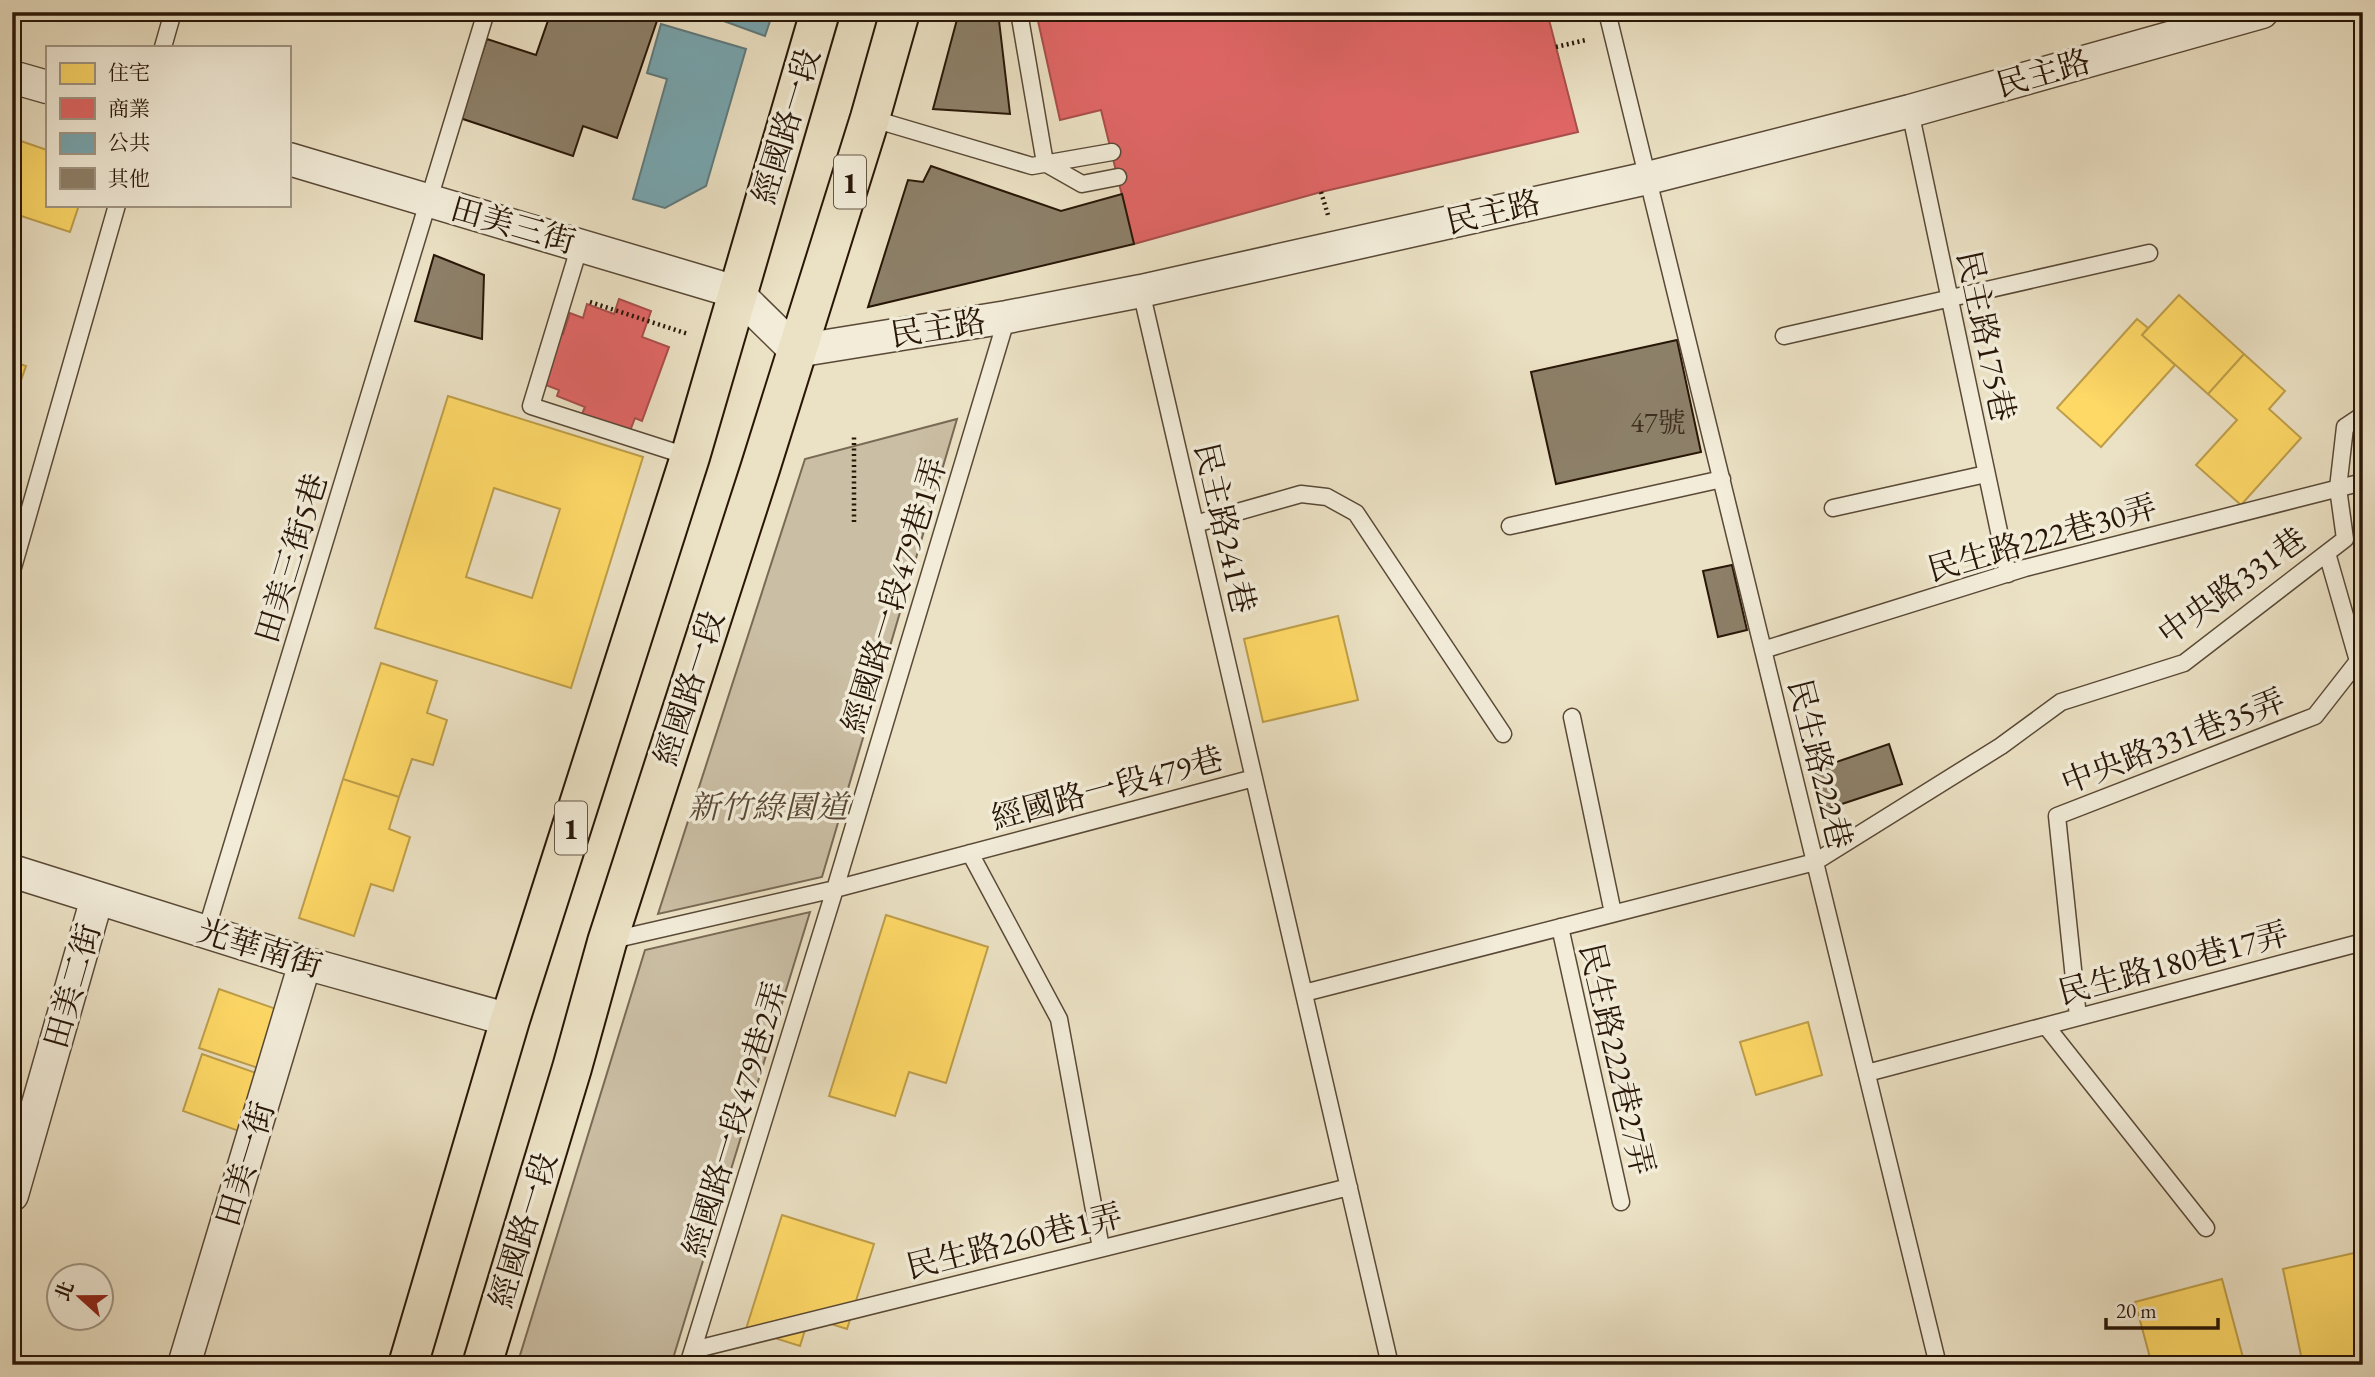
<svg xmlns="http://www.w3.org/2000/svg" width="2375" height="1377" font-family="'EB Garamond','Noto Serif TC',serif">
<rect width="100%" height="100%" fill="#ebe1c4"/>
<filter id="stains"><feTurbulence type="fractalNoise" baseFrequency=".00286" numOctaves="4"/><feColorMatrix values="0 0 0 0 .2 0 0 0 0 .09 0 0 0 0 .02 0 0 0 .5 -.17"/></filter>
<radialGradient id="worn" r=".72"><stop offset=".6" stop-color="#630" stop-opacity="0"/><stop offset="1" stop-color="#630" stop-opacity=".3"/></radialGradient>
<path fill="#cabea4" stroke="#796a56" stroke-width="2" d="M957,419l-135,458 -164,37 147,-455z
M810,912l-139,453h-154l128,-415z"/>
<path fill="#ffd966" stroke="#be9e4a" stroke-width="2" fill-rule="evenodd" d="M12,138l35,12v55h32l-9,27 -58,-19z
M2179,295l65,59 -36,40 -66,-59z
M2137,319l11,9 -6,7 33,30 -74,82 -44,-39z
M2244,354l41,37 -16,18 32,29 -60,67 -45,-40 41,-45 -29,-26z
M12,361l14,5 -14,40z
M448,396l195,61 -72,231 -196,-60zM494,488l66,21 -28,89 -66,-21z
M1338,616l20,84 -95,22 -19,-83z
M381,663l56,18 -10,32 20,7 -14,45 -21,-6 -13,38 -56,-18z
M343,779l56,18 -10,32 21,8 -17,54 -22,-7 -17,52 -55,-18z
M886,915l102,32 -42,136 -37,-11 -14,44 -66,-20z
M219,989l77,27 -20,58 -77,-26z
M1808,1022l14,53 -66,20 -16,-53z
M202,1054l68,24 -20,57 -67,-24z
M782,1215l92,29 -27,85 -38,-12 -9,29 -54,-17z
M2363,1251v114h-60l-20,-96z
M2222,1279l23,86h-93l-17,-63z"/>
<path fill="#e06666" stroke="#a94e4a" stroke-width="2" d="M1036,12h511l31,120 -257,60 -187,52 -33,-134 -41,10z
M619,299l32,12 -9,26 27,10 -27,74 -7,-3 -5,13 -48,-17 3,-7 -28,-11 2,-6 -16,-6 10,-28 -14,-5 8,-23 16,6 7,-21 13,5 4,-14 27,10z"/>
<path fill="#76a5af" stroke="#5f7a7d" stroke-width="2" d="M699,12h74l-8,24z
M661,24l85,25 -40,137 -41,22 -32,-9 34,-120 -20,-6z"/>
<path fill="#8d8069" stroke="#281607" stroke-width="2" d="M551,12h109l-43,126 -34,-12 -10,30 -113,-38 27,-79 49,16z
M959,12h39l12,102 -77,-5z
M931,166l130,45 61,-17 12,50 -266,63 40,-127 15,2z
M434,255l50,20 -2,64 -67,-18z
M1677,340l24,112 -145,32 -25,-112z
M1732,565l15,65 -29,7 -15,-66z
M1889,744l13,40 -75,25 -14,-39z"/>
<g fill="none" stroke-linecap="round" stroke-linejoin="round">
<g stroke="#594936" stroke-width="19">
<path id="lane" d="M1019,12l26,151 37,21 36,-7
M1607,12l331,1353
M163,47l10,-35
M1910,111l98,463
M870,118l162,48 80,-14
M580,245l-49,161 159,51
M1141,291l249,1074
M1784,336l365,-83
M1833,508l153,-34
M1195,524l106,-30 26,3 29,16 147,221
M1510,526l212,-47
M2327,553l31,108
M12,571l105,-366
M1763,650l262,-82 338,-86
M1572,717l41,196
M970,853l89,166 42,229
M1560,927l61,275
M206,931l280,-919
M608,941l227,-52 419,-111
M1304,993l511,-131 186,-116 60,-44 123,-39 161,-124 -7,-51 7,-61 18,-12
M2078,1017l-21,-201 258,-100 43,-55 5,-2
M2046,1026l160,202
M1867,1073l496,-131
M693,1350l656,-163
M688,1365l147,-476 172,-572"/>
</g>
<g stroke="#594936" stroke-width="35">
<path id="street" d="M12,77l35,10
M289,159l447,133 60,59 211,-34 134,-26 507,-113 262,-67 352,-99
M12,871l293,92 205,57
M12,1195l85,-297
M184,1365l121,-402"/>
</g>
<g stroke="#281607" stroke-width="42">
<path id="primary" d="M408,1365l102,-345 180,-563 130,-445
M482,1365l90,-297 35,-126 153,-473 110,-351 30,-106"/>
</g>
<path stroke="#281607" stroke-width="4.5" stroke-dasharray="2 3.5" stroke-linecap="butt" d="M1556,47l30,-7
M1321,192l7,23
M590,302l98,32
M854,522v-85"/>
<use href="#lane" stroke="#f2ecd9" stroke-width="16"/>
<use href="#street" stroke="#f2ecd9" stroke-width="32"/>
<use href="#primary" stroke="#ebe1c4" stroke-width="38"/>
</g>
<g text-anchor="middle" dominant-baseline="central" stroke-width="7" stroke-linejoin="round" paint-order="stroke">
<g font-size="28" fill="#413020">
<text x="1658" y="422">47號</text>
</g>
<g fill="#f2ecd9" stroke="#655646" stroke-width="2">
<rect x="834" y="155.5" width="32" height="53" rx="5"/>
<rect x="555" y="801.5" width="32" height="53" rx="5"/>
</g>
<g font-size="30" font-weight="bold" fill="#281607">
<text x="850" y="182">1</text>
<text x="571" y="828">1</text>
</g>
<g font-size="32" fill="#281607" stroke="#f2ecd9">
<text transform="translate(2043 73) rotate(-16)">民主路</text>
<text transform="translate(786 126) rotate(-73)">經國路一段</text>
<text transform="translate(1493 212) rotate(-13)">民主路</text>
<text transform="translate(513 225) rotate(16)">田美三街</text>
<text transform="translate(938 328) rotate(-9)">民主路</text>
<text transform="translate(1986 336) rotate(78)">民主路175巷</text>
<text transform="translate(1225 528) rotate(77)">民主路241巷</text>
<text transform="translate(2042 538) rotate(-16)">民生路222巷30弄</text>
<text transform="translate(291 558) rotate(-73)">田美三街5巷</text>
<text transform="translate(2232 586) rotate(-36)">中央路331巷</text>
<text transform="translate(894 595) rotate(-73)">經國路一段479巷1弄</text>
<text transform="translate(689 688) rotate(-72)">經國路一段</text>
<text transform="translate(2173 741) rotate(-21)">中央路331巷35弄</text>
<text transform="translate(1820 764) rotate(76)">民生路222巷</text>
<text transform="translate(1107 788) rotate(-15)">經國路一段479巷</text>
<text transform="translate(260 948) rotate(17)">光華南街</text>
<text transform="translate(2173 963) rotate(-15)">民生路180巷17弄</text>
<text transform="translate(72 986) rotate(-74)">田美二街</text>
<text transform="translate(1617 1059) rotate(77)">民生路222巷27弄</text>
<text transform="translate(735 1119) rotate(-73)">經國路一段479巷2弄</text>
<text transform="translate(245 1164) rotate(-73)">田美一街</text>
<text transform="translate(523 1230) rotate(-73)">經國路一段</text>
<text transform="translate(1014 1241) rotate(-14)">民生路260巷1弄</text>
</g>
<g font-size="32" font-style="italic" fill="#594836" stroke="#f2ecd9">
<text x="768" y="807">新竹綠園道</text>
</g>
</g>
<rect width="2375" height="1377" fill="none" stroke="#ebe1c4" stroke-width="42"/>
<rect x="14" y="14" width="2347" height="1349" fill="none" stroke="#281607" stroke-width="3.5"/>
<rect x="21" y="21" width="2333" height="1335" fill="none" stroke="#281607" stroke-width="2"/>
<rect x="46" y="46" width="245" height="161" fill="#f2ecd9" stroke="#a19685" stroke-width="2"/>
<rect x="60" y="63" width="35" height="21" fill="#ffd966" stroke="#a19685" stroke-width="2"/>
<text x="108" y="80" font-size="21" fill="#281607">住宅</text>
<rect x="60" y="98" width="35" height="21" fill="#e06666" stroke="#a19685" stroke-width="2"/>
<text x="108" y="116" font-size="21" fill="#281607">商業</text>
<rect x="60" y="133" width="35" height="21" fill="#76a5af" stroke="#a19685" stroke-width="2"/>
<text x="108" y="150" font-size="21" fill="#281607">公共</text>
<rect x="60" y="168" width="35" height="21" fill="#8d8069" stroke="#a19685" stroke-width="2"/>
<text x="108" y="186" font-size="21" fill="#281607">其他</text>
<g transform="translate(80 1297) rotate(291)"><circle r="33" fill="#f2ecd9" stroke="#a19685" stroke-width="2"/>
<path d="M0-5L12 26L0 18L-12 26Z" fill="#8f2418"/>
<text y="-10" font-size="19" font-weight="bold" text-anchor="middle" fill="#281607">北</text>
</g>
<path d="M2106 1318v10h112v-10" fill="none" stroke="#281607" stroke-width="3.5"/>
<text x="2116" y="1318" font-size="21" fill="#281607" stroke="#f2ecd9" stroke-width="5" paint-order="stroke">20 m</text>
<rect width="100%" height="100%" filter="url(#stains)"/>
<rect width="100%" height="100%" fill="url(#worn)"/>
</svg>
